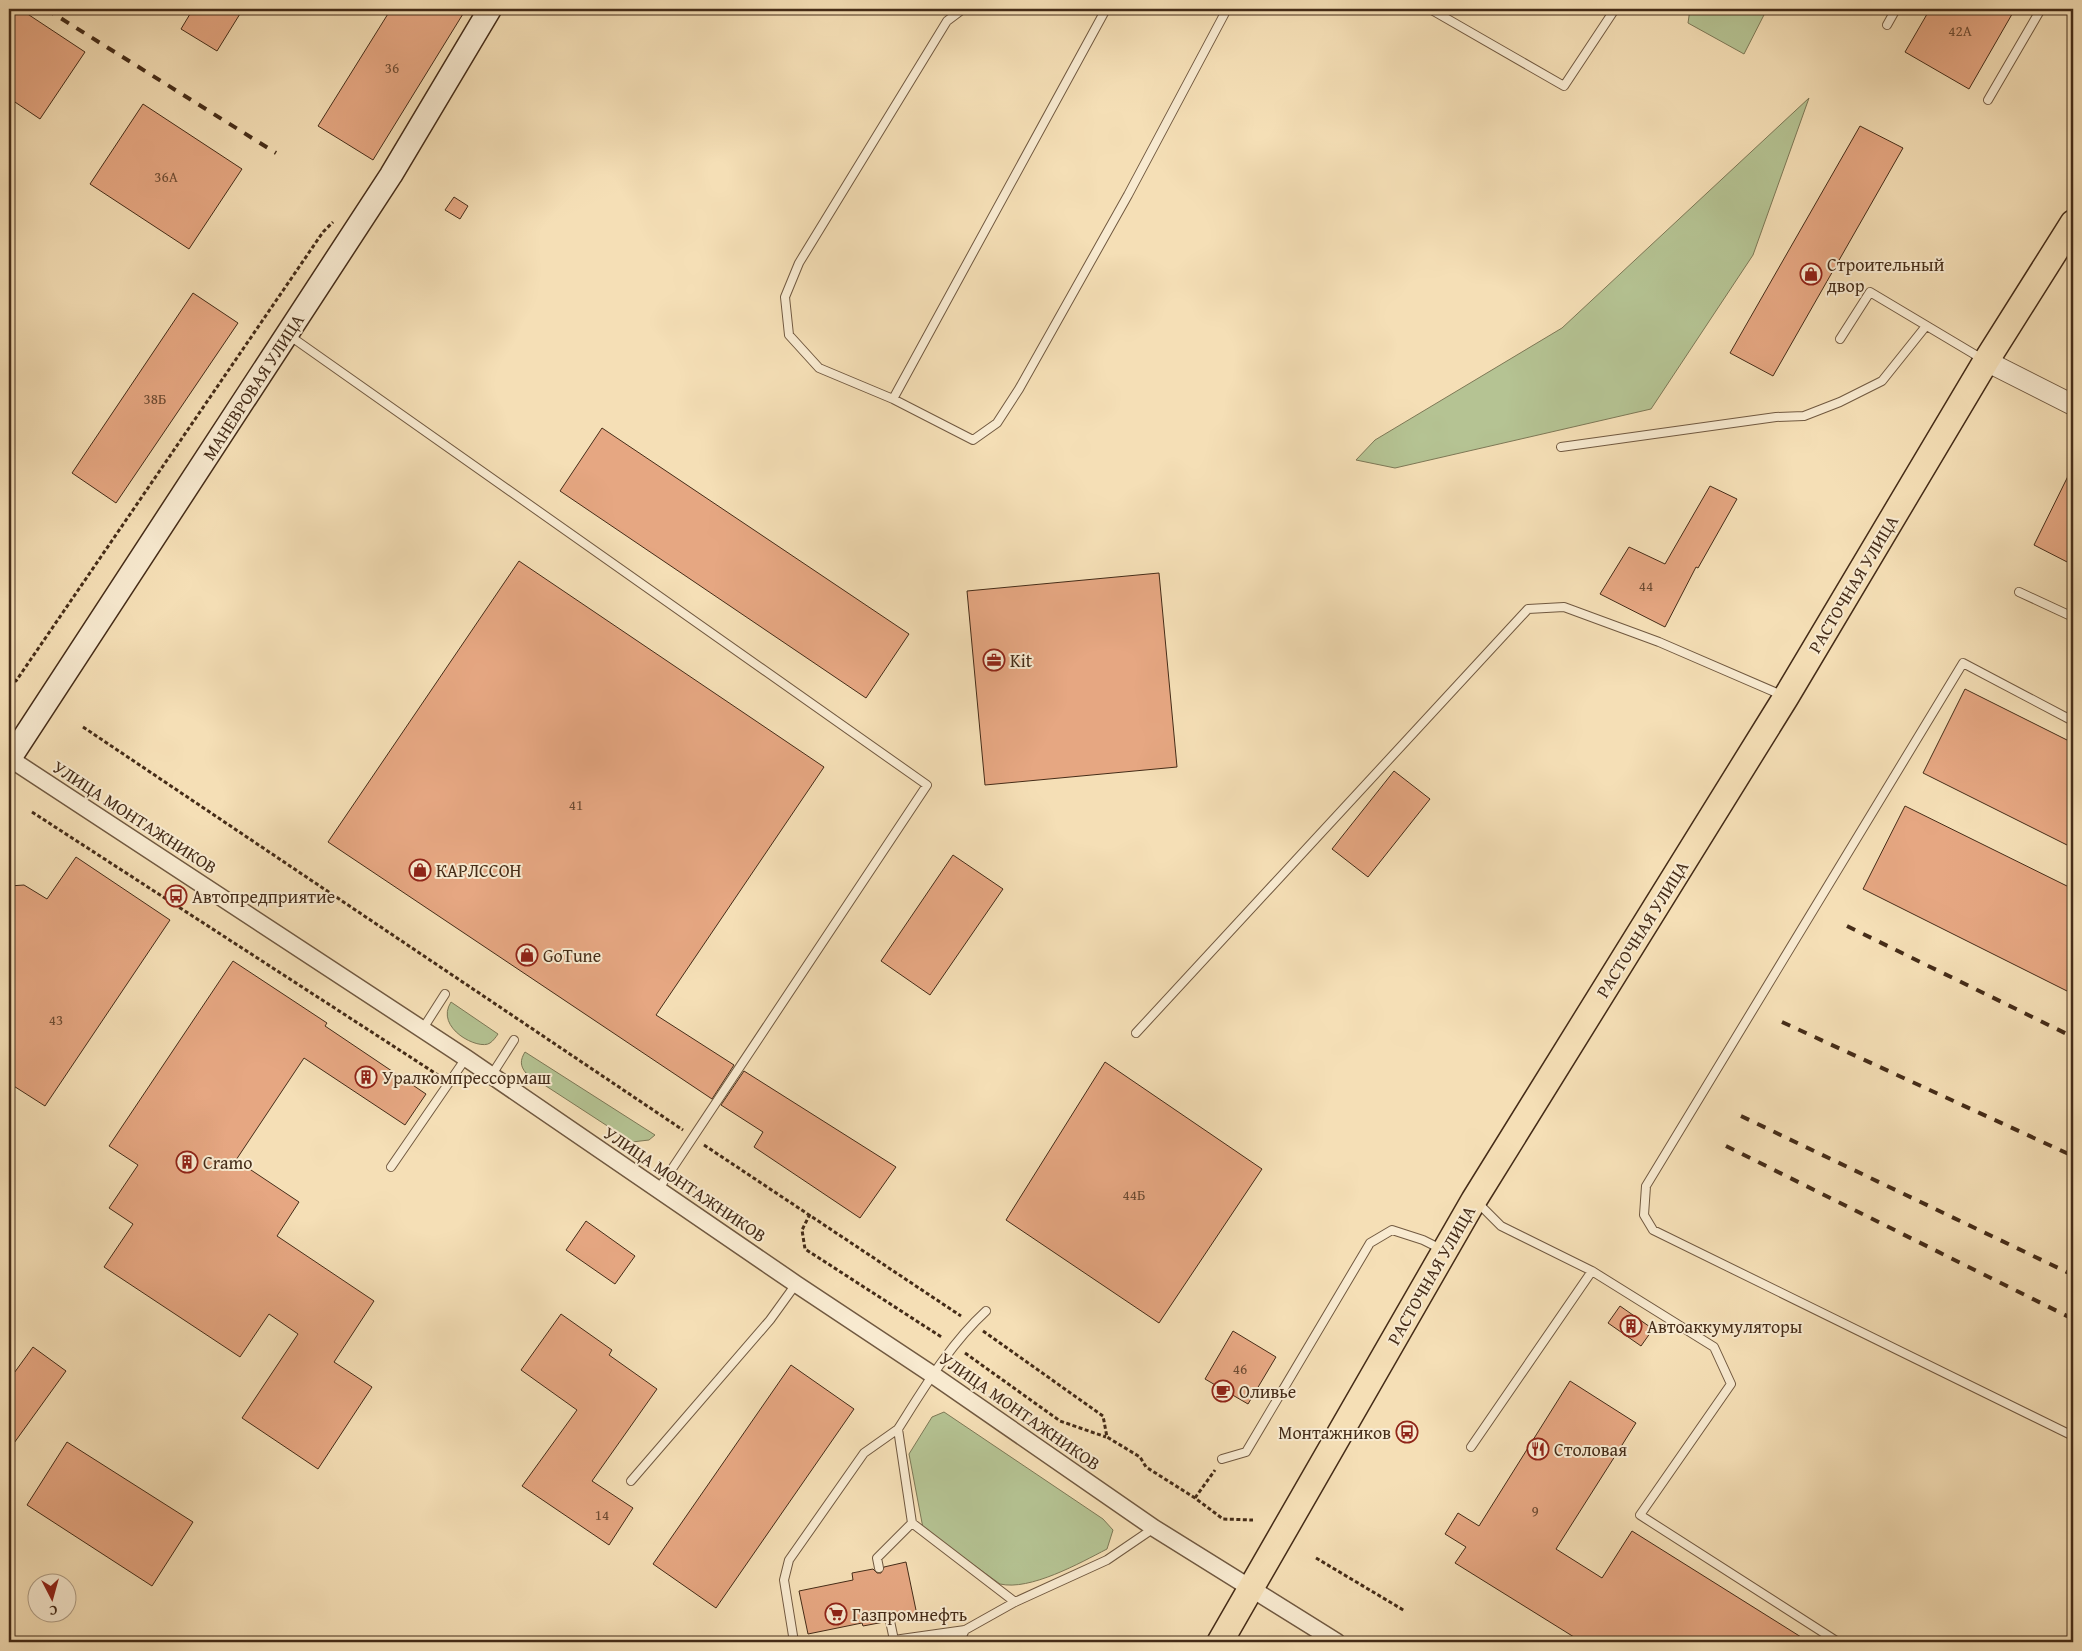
<svg xmlns="http://www.w3.org/2000/svg" width="2082" height="1651" font-family="'Gentium Book Plus',serif">
<rect width="100%" height="100%" fill="#f5dfb6"/>
<filter id="stains"><feTurbulence type="fractalNoise" baseFrequency=".004" numOctaves="4"/><feColorMatrix values="0 0 0 0 .2 0 0 0 0 .09 0 0 0 0 .02 0 0 0 .5 -.17"/></filter>
<radialGradient id="worn" r=".72"><stop offset=".6" stop-color="#630" stop-opacity="0"/><stop offset="1" stop-color="#630" stop-opacity=".3"/></radialGradient>
<path fill="#b5c393" stroke="#7d7856" d="M1690,9h77l-23,45 -56,-31z
M1809,98l-56,157 -102,154 -256,59 -39,-8 19,-20 187,-112z
M451,1002l47,32c-2,3 -5,7 -8,9 -11,8 -56,-15 -39,-41z
M525,1052l130,83 -6,5 -17,2 -106,-69c-6,-7 -6,-13 -1,-21z
M944,1412l159,107 10,11 -6,19c-27,14 -77,42 -107,35l-77,-56 -14,-74 23,-37z"/>
<path fill="#e6a782" stroke="#452c18" d="M9,9h11l65,43 -45,67 -31,-21z
M193,9h50l-26,42 -36,-22z
M391,9h75l-93,151 -55,-34z
M1930,9h85l-46,80 -64,-37z
M143,104l99,65 -53,80 -99,-65z
M1860,126l43,22 -130,228 -43,-23z
M454,197l14,9 -8,13 -15,-9z
M193,293l45,30 -122,180 -44,-30z
M602,428l307,206 -43,64 -306,-207z
M2073,466v99l-39,-20z
M1710,486l27,13 -39,69 -2,-1 -31,60 -65,-33 29,-47 36,17z
M519,561l305,206 -168,248 78,50 -22,34 -384,-257z
M1159,573l18,194 -192,18 -18,-194z
M1965,689l108,54v105l-150,-75z
M1394,771l36,28 -62,78 -36,-28z
M1905,806l168,83v105l-210,-105z
M953,855l50,34 -73,106 -49,-34z
M76,857l94,63 -125,186 -36,-23v-197l15,-1 23,14z
M233,961l94,62 -2,3 101,68 -21,31 -101,-67 -68,102 63,42 -22,34 97,65 -40,61 38,25 -54,82 -76,-51 56,-84 -29,-20 -29,43 -136,-90 29,-43 -24,-16 29,-43 -29,-19z
M1105,1062l157,107 -103,154 -153,-103z
M744,1071l152,96 -36,51 -106,-71 9,-15 -42,-27z
M586,1221l49,35 -20,28 -49,-34z
M1620,1306l33,23 -12,17 -33,-23z
M561,1314l51,36 -3,5 48,34 -65,92 41,27 -24,37 -87,-59 55,-76 -56,-40z
M1233,1331l43,26 -28,47 -43,-25z
M33,1347l33,24 -57,79v-70z
M791,1365l63,44 -138,199 -63,-44z
M1570,1381l66,42 -80,126 46,29 30,-47 177,111h-227l-127,-79 11,-16 -21,-13 13,-21 21,13z
M67,1442l126,80 -41,64 -125,-81z
M906,1562l11,53 -22,5 -6,-5 -5,7 -21,4 -1,-3 -54,11 -9,-43 54,-11 -1,-7 21,-4 4,4h4l3,-6z"/>
<g fill="none" stroke-linecap="round" stroke-linejoin="round">
<g stroke="#715940" stroke-width="10">
<path id="service" d="M963,9l-16,12 -148,242 -14,34 4,38 30,33 74,31 80,41 24,-17 22,-34 109,-194 99,-186
M1430,9l134,77 51,-77
M1887,25l9,-16
M1988,100l53,-91
M290,336l637,449 -269,405
M1840,339l30,-47 114,68
M893,399l213,-390
M1561,447l215,-30 28,-1 36,-14 42,-21 44,-55
M2019,592l54,25
M2073,721l-110,-58 -317,523 -2,29 9,15 420,206
M422,1030l23,-36
M1136,1033l392,-424 36,-2 95,35 125,54
M491,1076l23,-36
M391,1167l75,-109
M1592,1271l122,76 17,37 -91,131 198,127
M1471,1447l121,-176 -91,-45 -23,-23
M1222,1459l24,-7 124,-209 22,-13 31,10 18,9
M631,1481l139,-161 26,-36
M912,1523l103,79
M879,1568l-2,-10 35,-35 -14,-94c26,-41 52,-85 88,-118
M890,1621l4,19 71,-10 50,-28 92,-42 47,-32
M794,1642l-10,-62 5,-20 75,-107 34,-24
M959,1642l6,-12"/>
</g>
<g stroke="#715940" stroke-width="19">
<path id="minor" d="M9,758l457,300 330,226 137,91 221,153 183,114"/>
</g>
<g stroke="#715940" stroke-width="22">
<path id="tertiary" d="M1986,361l87,44"/>
</g>
<g stroke="#452c18" stroke-width="25">
<path id="secondary" d="M9,760l382,-585 99,-166"/>
</g>
<g stroke="#452c18" stroke-width="28">
<path id="primary" d="M1220,1642l254,-442 312,-503 200,-336 87,-138"/>
</g>
<path stroke="#452c18" stroke-width="3" stroke-dasharray="4 2.5" stroke-linecap="butt" d="M9,676l7,5 307,-449 10,-10
M83,727l600,403
M32,812l406,263
M704,1145l257,171
M810,1214l-8,16 3,19 138,89
M983,1331l120,85 4,21 33,20 6,10 49,31 28,21 30,1
M965,1353l95,68 46,16
M1195,1498l20,-28
M1316,1558l89,53"/>
<use href="#service" stroke="#f8ead0" stroke-width="8"/>
<use href="#minor" stroke="#f8ead0" stroke-width="16"/>
<use href="#tertiary" stroke="#f8ead0" stroke-width="20"/>
<use href="#secondary" stroke="#f8ead0" stroke-width="22"/>
<use href="#primary" stroke="#f5dfb6" stroke-width="25"/>
<path stroke="#452c18" stroke-width="4" stroke-dasharray="9 9" stroke-linecap="butt" d="M46,9l230,144
M1847,926l226,111
M1782,1022l291,134
M1741,1116l332,159
M1726,1146l347,173"/>
</g>
<defs>
<g id="shop-ring" transform="scale(1.125)"><circle r="9.5" fill="#f8ead0" stroke="#8f2418" stroke-width="1.5"/><path d="M-5-2.5h2.3a2.7 3.5 0 0 1 5.4 0H5L5.5 6h-11ZM-1.5-2.5h3a1.5 2.3 0 0 0-3 0Z" fill="#8f2418"/></g>
<g id="office-ring" transform="scale(1.125)"><circle r="9.5" fill="#f8ead0" stroke="#8f2418" stroke-width="1.5"/><path d="M-6-3h4V-5.5h4V-3h4V5H-6ZM-1-4.5V-3h2v-1.5ZM-6 0V1H6V0Z" fill="#8f2418"/></g>
<g id="bus-ring" transform="scale(1.125)"><circle r="9.5" fill="#f8ead0" stroke="#8f2418" stroke-width="1.5"/><path d="M-5-6H5V4H4V6H2V4H-2V6H-4V4H-5ZM-3.5-4V0h7V-4ZM-3.5 1.2v1.5H-2V1.2ZM2 1.2v1.5H3.5V1.2Z" fill="#8f2418"/></g>
<g id="building-ring" transform="scale(1.125)"><circle r="9.5" fill="#f8ead0" stroke="#8f2418" stroke-width="1.5"/><path d="M-4-6H4V6H1V3H-1V6H-4ZM-2.5-4.3h1.7v1.8h-1.7ZM.8-4.3h1.7v1.8H.8ZM-2.5-1h1.7V.8h-1.7ZM.8-1h1.7V.8H.8Z" fill="#8f2418"/></g>
<g id="cafe-ring" transform="scale(1.125)"><circle r="9.5" fill="#f8ead0" stroke="#8f2418" stroke-width="1.5"/><path d="M-5.5-4.5H6V0H3Q3 3.5 0 3.5H-2.5Q-5.5 3.5-5.5 0ZM3-3.2v2h1.7v-2ZM-6 4.5H4V6H-6Z" fill="#8f2418"/></g>
<g id="restaurant-ring" transform="scale(1.125)"><circle r="9.5" fill="#f8ead0" stroke="#8f2418" stroke-width="1.5"/><path d="M-5-6h1v4h1v-4h1v4h1v-4h1v5L-1.5 .5V6h-2V.5L-5-1ZM5-6V6H3V1.5H1.5Q1.5-4 5-6Z" fill="#8f2418"/></g>
<g id="supermarket-ring" transform="scale(1.125)"><circle r="9.5" fill="#f8ead0" stroke="#8f2418" stroke-width="1.5"/><path d="M-6-5.5h2.5l.6 2H6L4.5 2H-2.5L-4.4-4H-6ZM-1.5 3.2a1.3 1.3 0 1 0 .1 0ZM3 3.2a1.3 1.3 0 1 0 .1 0Z" fill="#8f2418"/></g>
</defs>
<g fill-rule="evenodd">
<use href="#shop-ring" x="1811" y="274"/>
<use href="#office-ring" x="994" y="660"/>
<use href="#shop-ring" x="420" y="870"/>
<use href="#bus-ring" x="176" y="896"/>
<use href="#shop-ring" x="527" y="955"/>
<use href="#building-ring" x="366" y="1077"/>
<use href="#building-ring" x="187" y="1162"/>
<use href="#building-ring" x="1631" y="1326"/>
<use href="#cafe-ring" x="1223" y="1391"/>
<use href="#bus-ring" x="1407" y="1432"/>
<use href="#restaurant-ring" x="1538" y="1449"/>
<use href="#supermarket-ring" x="836" y="1614"/>
</g>
<g text-anchor="middle" dominant-baseline="central" stroke-width="4" stroke-linejoin="round" paint-order="stroke">
<g font-size="15" fill="#6d4b32">
<text x="1960" y="30">42А</text>
<text x="392" y="67">36</text>
<text x="166" y="176">36А</text>
<text x="155" y="398">38Б</text>
<text x="1646" y="585">44</text>
<text x="576" y="804">41</text>
<text x="56" y="1019">43</text>
<text x="1134" y="1194">44Б</text>
<text x="1240" y="1368">46</text>
<text x="1535" y="1510">9</text>
<text x="602" y="1514">14</text>
</g>
<g font-size="18" fill="#452c18" stroke="#f8ead0" text-anchor="start">
<text x="1827" y="264">Строительный<tspan x="1827" dy="21">двор</tspan></text>
<text x="1010" y="660">Kit</text>
<text x="436" y="870">КАРЛССОН</text>
<text x="192" y="896">Автопредприятие</text>
<text x="543" y="955">GoTune</text>
<text x="382" y="1077">Уралкомпрессормаш</text>
<text x="203" y="1162">Cramo</text>
<text x="1647" y="1326">Автоаккумуляторы</text>
<text x="1239" y="1391">Оливье</text>
<text x="1391" y="1432" text-anchor="end">Монтажников</text>
<text x="1554" y="1449">Столовая</text>
<text x="852" y="1614">Газпромнефть</text>
</g>
<g font-size="18" fill="#452c18" stroke="#f8ead0">
<text transform="translate(253 387) rotate(-57)">МАНЕВРОВАЯ УЛИЦА</text>
<text transform="translate(1853 584) rotate(-59)">РАСТОЧНАЯ УЛИЦА</text>
<text transform="translate(135 817) rotate(33)">УЛИЦА МОНТАЖНИКОВ</text>
<text transform="translate(1642 929) rotate(-58)">РАСТОЧНАЯ УЛИЦА</text>
<text transform="translate(685 1184) rotate(34)">УЛИЦА МОНТАЖНИКОВ</text>
<text transform="translate(1431 1275) rotate(-60)">РАСТОЧНАЯ УЛИЦА</text>
<text transform="translate(1020 1411) rotate(35)">УЛИЦА МОНТАЖНИКОВ</text>
</g>
</g>
<rect width="2082" height="1651" fill="none" stroke="#f5dfb6" stroke-width="30"/>
<rect x="10" y="10" width="2062" height="1631" fill="none" stroke="#452c18" stroke-width="2.5"/>
<rect x="15" y="15" width="2052" height="1621" fill="none" stroke="#452c18"/>
<g transform="translate(52 1598) rotate(174)"><circle r="24" fill="#f8ead0" stroke="#b09e86"/>
<path d="M0-4L9 19L0 12L-9 19Z" fill="#8f2418"/>
<text y="-8" font-size="14" font-weight="bold" text-anchor="middle" fill="#452c18">С</text>
</g>
<rect width="100%" height="100%" filter="url(#stains)"/>
<rect width="100%" height="100%" fill="url(#worn)"/>
</svg>
